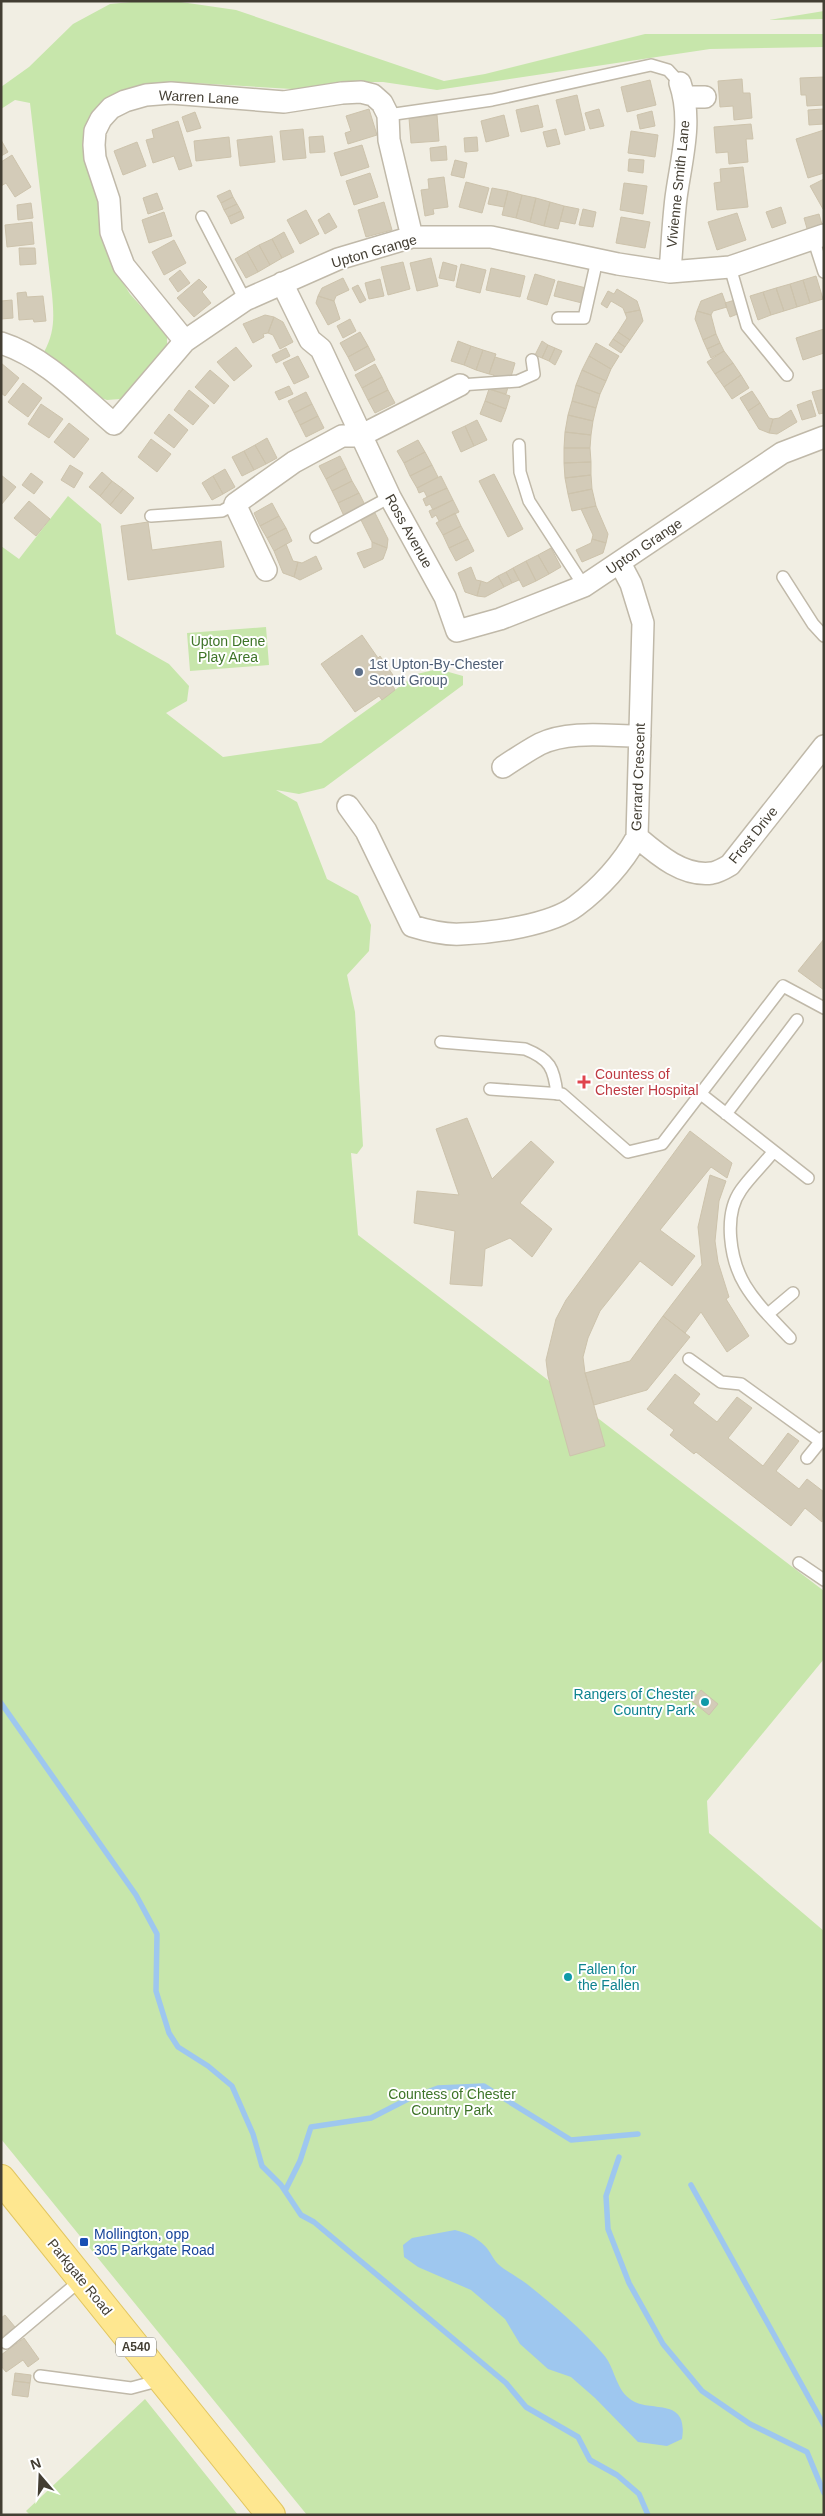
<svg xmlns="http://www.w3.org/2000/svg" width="825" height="2516" font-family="Arial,sans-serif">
<rect width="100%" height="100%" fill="#f1eee3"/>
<path fill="#c7e6ab" d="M142,1h32l62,9 208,71 41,-7 160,-40h179v13l-114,2 -273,41 -54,-8h-44l-30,8 -115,-7 -40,3 -50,16 -8,80 19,88 15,24 37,41v9l-3,11 -33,39 -11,5 -13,1 -12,-4 -51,-44c11,-20 10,-35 8,-58l-22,-191 -15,-3 -14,9v-22l28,-20 44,-43 37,-20z
M824,11v8l-55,1z
M68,496l33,28 15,110 53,30 20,22 -2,15 -21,12 57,44 98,-14 96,-69 21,-5 25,7v9l-139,103 -25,6 -23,-4 21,12 30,77 31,17 13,29 -2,26 -22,24 8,37 8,134 -6,8 -6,-1 7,82 466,356v68l-117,142 2,32 115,98v584h-517l-306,-376v-1593l18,13z
M266,627l3,38 -79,6 -3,-38z
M145,2399l93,116h-208l-4,-4z"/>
<path fill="#9ec7ef" d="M455,2230c12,3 21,7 30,16 5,5 8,13 13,18 9,8 20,13 29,20 26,21 54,44 76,70 12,13 12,34 27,45 19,15 59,-4 52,40l-15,7 -29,-4 -43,-44 -24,-21 -23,-8 -28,-25 -15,-25 -34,-29 -53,-23 -14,-10 -1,-12 9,-7z"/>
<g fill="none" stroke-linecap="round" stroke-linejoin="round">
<path stroke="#9ec7ef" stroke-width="5.5" d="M1,1703l135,192 21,39 -1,57 13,42 9,14 30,19 24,20 21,48 9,32 19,19 20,30 13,7 192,161 20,24 52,30 12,23 27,15 22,19 9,21
M619,2157l-13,39 2,33 21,54 34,61 39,47 48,33 57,28 17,41
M691,2185l133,240
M285,2191l15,-30 11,-34 60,-9 37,-19 30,-11 46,-2 87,54 67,-6"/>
</g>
<path fill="#d3cbb8" stroke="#cdc3ac" d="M824,77v28l-17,1 -1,-11h-5l-1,-17z
M742,79l1,14h7l2,25 -18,2 -1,-14 -13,1 -2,-26z
M650,80l6,25 -29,7 -6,-25z
M577,95l8,35 -20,5 -9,-35z
M538,105l5,22 -22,5 -5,-22z
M369,109l8,26 -29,9 -3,-11 6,-2 -5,-15z
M599,109l5,17 -14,3 -5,-16z
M823,109l1,15 -15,1 -1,-15z
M652,111l3,15 -15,3 -3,-14z
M195,112l6,16 -14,4 -5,-15z
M437,115l2,26 -28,2 -2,-25z
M504,115l5,21 -23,6 -5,-21z
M178,121l14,45 -13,4 -5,-14 -21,7 -7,-23 8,-2 -2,-8z
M751,124l2,15h-7l2,23 -19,2 -1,-12 -12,1 -2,-26z
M303,129l3,29 -23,2 -3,-29z
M556,129l4,15 -13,3 -4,-15z
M824,130v43l-16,5 -12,-39z
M631,131l27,4 -3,22 -27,-4z
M272,136l3,26 -35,4 -3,-26z
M323,136l2,16 -15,1 -1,-16z
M229,137l2,20 -35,4 -2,-20z
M477,137l1,14 -13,1 -1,-14z
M1,140l7,12 -7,4z
M137,142l9,24 -23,9 -9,-24z
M362,145l7,22 -28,9 -7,-23z
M446,146l1,14 -16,1 -1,-13z
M12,155l19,32 -16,10 -9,-14 -5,3v-24z
M629,159l15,1 -1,13 -15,-2z
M455,160l12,3 -3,15 -13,-3z
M743,167l5,40 -31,3 -3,-27 7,-1 -1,-13z
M370,173l8,24 -24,8 -8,-24z
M444,177l4,30 -15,2 1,5 -9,2 -4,-26 8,-1 -1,-10z
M824,179v30h-1l-13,-23z
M466,182l23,6 -7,25 -23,-6z
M624,183l23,3 -4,28 -23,-4z
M492,188l16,3 -4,16 -16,-3z
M230,190l3,7 -12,6 -4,-7z
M508,191l14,4 -6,23 -14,-3z
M157,193l6,16 -15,5 -5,-16z
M522,195l14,3 -6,24 -14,-4z
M233,197l4,7 -13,6 -3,-7z
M536,198l14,4 -6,24 -14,-4z
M384,202l8,28 -26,7 -8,-27z
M550,202l14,4 -6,23 -14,-3z
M31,203l2,15 -15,2 -1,-15z
M237,204l4,7 -13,6 -4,-7z
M564,206l15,3 -4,15 -15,-3z
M781,207l5,16 -14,5 -6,-16z
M583,209l13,3 -3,15 -14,-2z
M306,210l13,24 -19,10 -13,-24z
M241,211l3,7 -13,6 -3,-7z
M164,212l8,24 -23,7 -7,-23z
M329,213l8,14 -12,7 -7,-14z
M737,213l9,27 -29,10 -9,-28z
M819,214l4,14 -15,4 -4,-14z
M621,217l29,5 -5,26 -29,-5z
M32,222l2,22 -27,3 -2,-22z
M284,232l10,20 -12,6 -10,-19z
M272,239l10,19 -12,7 -11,-20z
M174,240l12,23 -22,12 -12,-23z
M259,245l11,20 -12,7 -11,-20z
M19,248h16l1,16 -16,1z
M247,252l11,20 -12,6 -11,-19z
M431,258l7,28 -21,5 -7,-28z
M403,262l7,27 -22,6 -7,-28z
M443,262l14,4 -3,15 -15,-3z
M461,264l25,6 -6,23 -24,-6z
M491,268l34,8 -5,21 -34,-7z
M180,270l10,13 -12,9 -9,-13z
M535,274l20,6 -8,25 -20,-6z
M816,276l7,23 -13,4 -7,-23z
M343,278l6,12 -13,6 -2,5 -16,-5 4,-8z
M199,279l8,8 -5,5 9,11 -17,14 -17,-19z
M380,279l4,17 -15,3 -4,-16z
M803,280l7,23 -13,4 -7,-23z
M558,281l28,7 -4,15 -28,-7z
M790,284l7,23 -13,4 -8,-23z
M358,285l8,15 -6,3 -8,-15z
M776,288l8,23 -13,4 -8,-23z
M617,289l20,12 3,9 -15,3 -2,-5 -12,-7 -4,7 -6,-4 7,-13 6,3z
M26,292l1,5 16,-1 3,25 -12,1 -1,-3 -14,1 -2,-27z
M763,292l8,23 -13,5 -8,-24z
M722,293l5,14 -14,4 -2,4 -14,-4 4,-10z
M318,296l16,5 6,18 -12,6 -12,-22z
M12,300l1,18 -12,1v-18z
M735,300l5,13 -10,4 -5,-14z
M640,310l3,11 -13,19 -12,-8 9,-14 -2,-5z
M697,311l14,4 5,19 -13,6 -8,-21z
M265,315l9,2 -6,16 -5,1 1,3 -11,6 -10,-19z
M274,317l9,5 10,20 -13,7 -7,-14 -5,-2z
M350,319l6,12 -13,7 -6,-12z
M824,329v24l-21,7 -7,-22z
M360,332l8,14 -20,11 -8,-14z
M618,332l12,8 -5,7 -12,-8z
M716,334l4,9 -13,6 -4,-9z
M613,339l12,8 -4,6 -12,-8z
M458,341l13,5 -7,19 -13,-4z
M542,341l6,4 -6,13 -7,-3z
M596,343l23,13 -8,13 -22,-13z
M720,343l4,8 -13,7 -4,-9z
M548,345l7,3 -6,13 -7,-3z
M368,346l7,14 -20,11 -7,-14z
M471,346l12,4 -7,20 -12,-5z
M236,347l16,19 -18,15 -17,-19z
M286,348l4,8 -14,7 -4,-8z
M555,348l7,3 -7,14 -6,-4z
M483,350l13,4 -7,20 -13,-4z
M724,351l9,12 -18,11 -8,-12z
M298,356l11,21 -15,7 -11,-21z
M589,356l22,13 -5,12 -24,-11z
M495,357l20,6 -9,31 -17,-5 5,-14 -5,-1z
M1,363l18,15 -14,18 -4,-3z
M733,363l8,12 -17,12 -9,-13z
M375,364l7,13 -20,11 -7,-13z
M210,370l19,16 -15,18 -19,-17z
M582,370l24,11 -6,13 -24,-9z
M741,375l8,13 -17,11 -8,-12z
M382,377l6,13 -20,10 -6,-12z
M23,383l19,15 -14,19 -20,-15z
M576,385l24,9 -4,14 -24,-7z
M289,386l4,8 -14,6 -4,-8z
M489,389l21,7 -4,13 -21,-8z
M824,389v24l-5,1 -7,-22z
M189,390l20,16 -16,19 -19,-15z
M388,390l7,13 -20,10 -7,-13z
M752,391l8,12 -12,8 -8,-13z
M306,392l6,12 -18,9 -6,-12z
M811,400l5,16 -14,4 -5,-15z
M485,401l21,8 -5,13 -21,-8z
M572,401l24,7 -3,13 -25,-6z
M760,403l9,15 4,1 -4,14 -10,-4 -11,-18z
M41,404l22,15 -14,19 -21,-14z
M312,404l6,12 -18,9 -6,-12z
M791,410l6,12 -20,12 -8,-1 4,-14 6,-1z
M169,414l19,16 -14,18 -20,-15z
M568,415l25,6 -2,14 -26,-3z
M318,416l6,12 -18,9 -6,-12z
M477,420l10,20 -13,6 -9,-20z
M69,423l20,16 -15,19 -20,-16z
M465,426l9,20 -13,6 -9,-20z
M565,432l26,3 -1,13h-26z
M267,438l10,20 -11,6 -11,-19z
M151,439l20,15 -14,18 -19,-15z
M418,440l7,12 -21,11 -7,-12z
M255,445l11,19 -12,6 -10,-19z
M564,448h26l1,14 -27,1z
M244,451l10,19 -12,6 -10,-19z
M425,452l7,13 -22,11 -6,-13z
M340,456l6,12 -20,11 -7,-13z
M591,462v13l-26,3 -1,-15z
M70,465l13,8 -9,15 -13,-8z
M432,465l6,12 -21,11 -7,-12z
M346,468l6,13 -20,10 -6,-12z
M225,469l10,18 -12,7 -10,-18z
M102,472l10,9 -12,15 -11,-9z
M31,473l12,9 -9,12 -12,-9z
M494,474l29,55 -15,8 -29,-56z
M1,475l15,12 -15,18z
M591,475l1,14 -24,5 -3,-16z
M213,476l10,18 -11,6 -10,-17z
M441,476l6,12 -20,9 -3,-6 -5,2 -2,-5z
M112,481l11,8 -13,16 -10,-9z
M352,481l7,12 -21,10 -6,-12z
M447,488l6,12 -20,10 -3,-6 -4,2 -3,-7z
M123,489l11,9 -13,16 -11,-9z
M592,489l4,17 -24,5 -4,-17z
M359,493l6,12 -21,11 -6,-13z
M453,500l6,12 -20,9 -3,-6 -4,3 -3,-7z
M29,501l21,18 -14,17 -22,-18z
M272,503l7,13 -19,10 -6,-13z
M596,506l12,28 -2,9 -14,-4 1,-4 -12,-26z
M375,513l13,26 -1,9 -15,-6 -11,-22z
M455,513l6,13 -18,9 -7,-12z
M279,516l7,12 -19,10 -7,-12z
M148,522l4,28 69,-9 3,26 -96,13 -7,-54z
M461,526l7,13 -19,9 -6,-13z
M286,528l6,13 -18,10 -7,-13z
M468,539l6,12 -18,10 -7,-13z
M592,539l14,4 -3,10 -21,9 -6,-12 15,-7z
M372,542l15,6 -4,11 -19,9 -7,-15 15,-5z
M286,544l7,17 5,1 -4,15 -11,-4 -9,-22z
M551,548l10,19 -12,7 -11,-19z
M538,555l11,19 -13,7 -10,-20z
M316,556l6,13 -22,11 -6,-3 4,-15 4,1z
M526,561l10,20 -13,6 -10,-19z
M471,567l5,13 5,1 -4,15 -12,-4 -7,-19z
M513,568l6,12 -7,3 -6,-11z
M506,572l6,11 -8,4 -6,-11z
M498,576l6,11 -19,10 -8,-1 4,-15 6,2z
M362,635l16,23 2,-2 17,25 -5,3 3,6 -13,10 -3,-4 -24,16 -34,-48z
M824,939v51l-26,-19z
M467,1118l25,61 39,-38 23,21 -34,41 32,26 -20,28 -22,-19 -25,11 -3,37 -32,-2 5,-53 -41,-8 3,-32 42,4 -23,-66z
M690,1131l42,32 -5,15 -16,-11 -51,63 35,26 -23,30 -32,-25 -40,50 -12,27 -5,19 2,16 20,73 -35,10 -22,-80 -2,-16 10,-41 10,-19z
M710,1175l16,6 -7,20 -4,40 3,21 11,35 -3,2 23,37 -22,16 -26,-40 -16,21 -22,-17 39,-51 -4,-38z
M663,1316l27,21 -43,53 -53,15 -9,-32 45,-12z
M675,1374l25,20 -7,9 24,19 20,-25 15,11 -24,30 35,28 25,-33 11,8 -23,30 23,18 8,-10 17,13 -2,30 -17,-14 -14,18 -95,-74 -2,2 -24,-19 4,-5 -27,-21z
M701,1690l17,14 -9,11 -17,-14z
M5,2315l10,12 -14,11v-20z
M24,2338l15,21 -11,8 -5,-7 -17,12 -5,-6v-11z
M15,2373l16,2 -1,8 -16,-2z
M14,2381l16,2 -2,14 -16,-2z"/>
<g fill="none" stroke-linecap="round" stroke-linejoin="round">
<g stroke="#c0b9a9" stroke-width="14">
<path id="lane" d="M388,115l104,-15 159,-35 17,5 12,13
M202,217l43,83
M813,238l11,34
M730,267l17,59 40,49
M558,318h26l13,-58
M460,385l58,-4 16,-7 -2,-14
M519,445l1,27 9,29 55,85
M151,516l71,-5 13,-7
M316,537l74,-40
M783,577l30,47 11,12
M441,1042l84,7c25,10 29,19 32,45
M490,1089l72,5 66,58 34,-8 121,-158 41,22
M701,1094l107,84
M726,1114l71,-94
M773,1152c-10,13 -23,25 -32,38 -18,25 -11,70 4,95 12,20 29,36 45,53
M768,1314l25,-21
M689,1359l32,23 20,2 79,57
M807,1458l17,-21
M799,1563l25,17
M6,2343l76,-64
M40,2376l91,12 30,-8"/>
</g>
<g stroke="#c0b9a9" stroke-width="24">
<path id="street" d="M684,97h21
M670,272c2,-25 3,-49 6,-74 5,-38 17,-77 4,-115
M282,283l28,57 11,9 69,148 55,100 12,34 43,-12 84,-33 198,-133 42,-16
M185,341l-61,-75 -13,-34 -2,-32 -14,-42 -1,-13 1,-14 6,-12 10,-11 14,-7 21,-6 25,-2 113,9 58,-9 19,-1 12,3 9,8 6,12 1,25 23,97
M1,343c44,14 79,52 113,81l71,-83 60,-41 93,-41 74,-22h79l127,27 52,8 60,-5 94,-32
M266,570l-31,-66 59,-42 48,-26h18l100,-51
M503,767c12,-8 24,-16 37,-23 29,-14 69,-8 100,-8
M348,806l18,25 46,95c16,5 32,9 49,8 32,-1 90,-9 115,-28 24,-18 47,-43 61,-69l6,-214 -12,-39 -11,-21
M637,837c20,17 46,40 75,36 6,-1 13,-5 18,-8l94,-119"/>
</g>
<g stroke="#e2c660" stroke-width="30">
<path id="primary" d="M1,2179l270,336"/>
</g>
<use href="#lane" stroke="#fff" stroke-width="11"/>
<use href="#street" stroke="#fff" stroke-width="21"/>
<use href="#primary" stroke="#fee790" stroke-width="28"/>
</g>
<circle fill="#5c6f8a" stroke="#fff" stroke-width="2" cx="359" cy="672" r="5"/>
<path fill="#e0444e" stroke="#fff" stroke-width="2" d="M581.5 1074.5h5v5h5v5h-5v5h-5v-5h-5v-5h5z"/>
<g fill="#0f9aa8" stroke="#fff" stroke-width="2">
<circle cx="705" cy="1702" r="5"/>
<circle cx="568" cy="1977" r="5"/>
</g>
<rect fill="#1a4fb4" stroke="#fff" stroke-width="2" x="79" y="2237" width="10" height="10" rx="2.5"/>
<g text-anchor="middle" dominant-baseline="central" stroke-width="4" stroke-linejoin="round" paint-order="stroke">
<rect fill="#fff" stroke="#7b7870" stroke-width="1" x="116" y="2337.5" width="40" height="19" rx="4"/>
<g font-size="12" font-weight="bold" fill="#433e33">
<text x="136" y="2347">A540</text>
</g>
<g font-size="14" fill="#433e33" stroke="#fff">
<text transform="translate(199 97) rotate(3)">Warren Lane</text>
<text transform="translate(678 184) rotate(-84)">Vivienne Smith Lane</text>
<text transform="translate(374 251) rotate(-16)">Upton Grange</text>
<text transform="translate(409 531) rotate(61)">Ross Avenue</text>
<text transform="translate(644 546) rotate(-34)">Upton Grange</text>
<text transform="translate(638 777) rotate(-88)">Gerrard Crescent</text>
<text transform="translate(753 835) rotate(-51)">Frost Drive</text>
<text transform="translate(80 2277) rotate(51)">Parkgate Road</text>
</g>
<g font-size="14" fill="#3e7428" stroke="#fff">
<text x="228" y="641">Upton Dene<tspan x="228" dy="16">Play Area</tspan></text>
<text x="452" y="2094">Countess of Chester<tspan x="452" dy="16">Country Park</tspan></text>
</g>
<g font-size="14" fill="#4e5e75" stroke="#fff" text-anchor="start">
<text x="369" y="664">1st Upton-By-Chester<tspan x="369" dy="16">Scout Group</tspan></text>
</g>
<g font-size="14" fill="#be3a42" stroke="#fff" text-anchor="start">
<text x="595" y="1074">Countess of<tspan x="595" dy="16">Chester Hospital</tspan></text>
</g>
<g font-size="14" fill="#0d838f" stroke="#fff" text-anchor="end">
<text x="695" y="1694">Rangers of Chester<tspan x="695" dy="16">Country Park</tspan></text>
<text x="578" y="1969" text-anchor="start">Fallen for<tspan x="578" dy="16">the Fallen</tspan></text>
</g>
<g font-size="14" fill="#164399" stroke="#fff" text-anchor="start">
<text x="94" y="2234">Mollington, opp<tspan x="94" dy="16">305 Parkgate Road</tspan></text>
</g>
</g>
<rect width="825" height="2516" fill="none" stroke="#433e33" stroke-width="5"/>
<g transform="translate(40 2476) rotate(341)" stroke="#ffffff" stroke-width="4" paint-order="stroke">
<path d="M0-4L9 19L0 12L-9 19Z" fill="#433e33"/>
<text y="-8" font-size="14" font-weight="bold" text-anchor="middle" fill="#433e33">N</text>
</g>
</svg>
